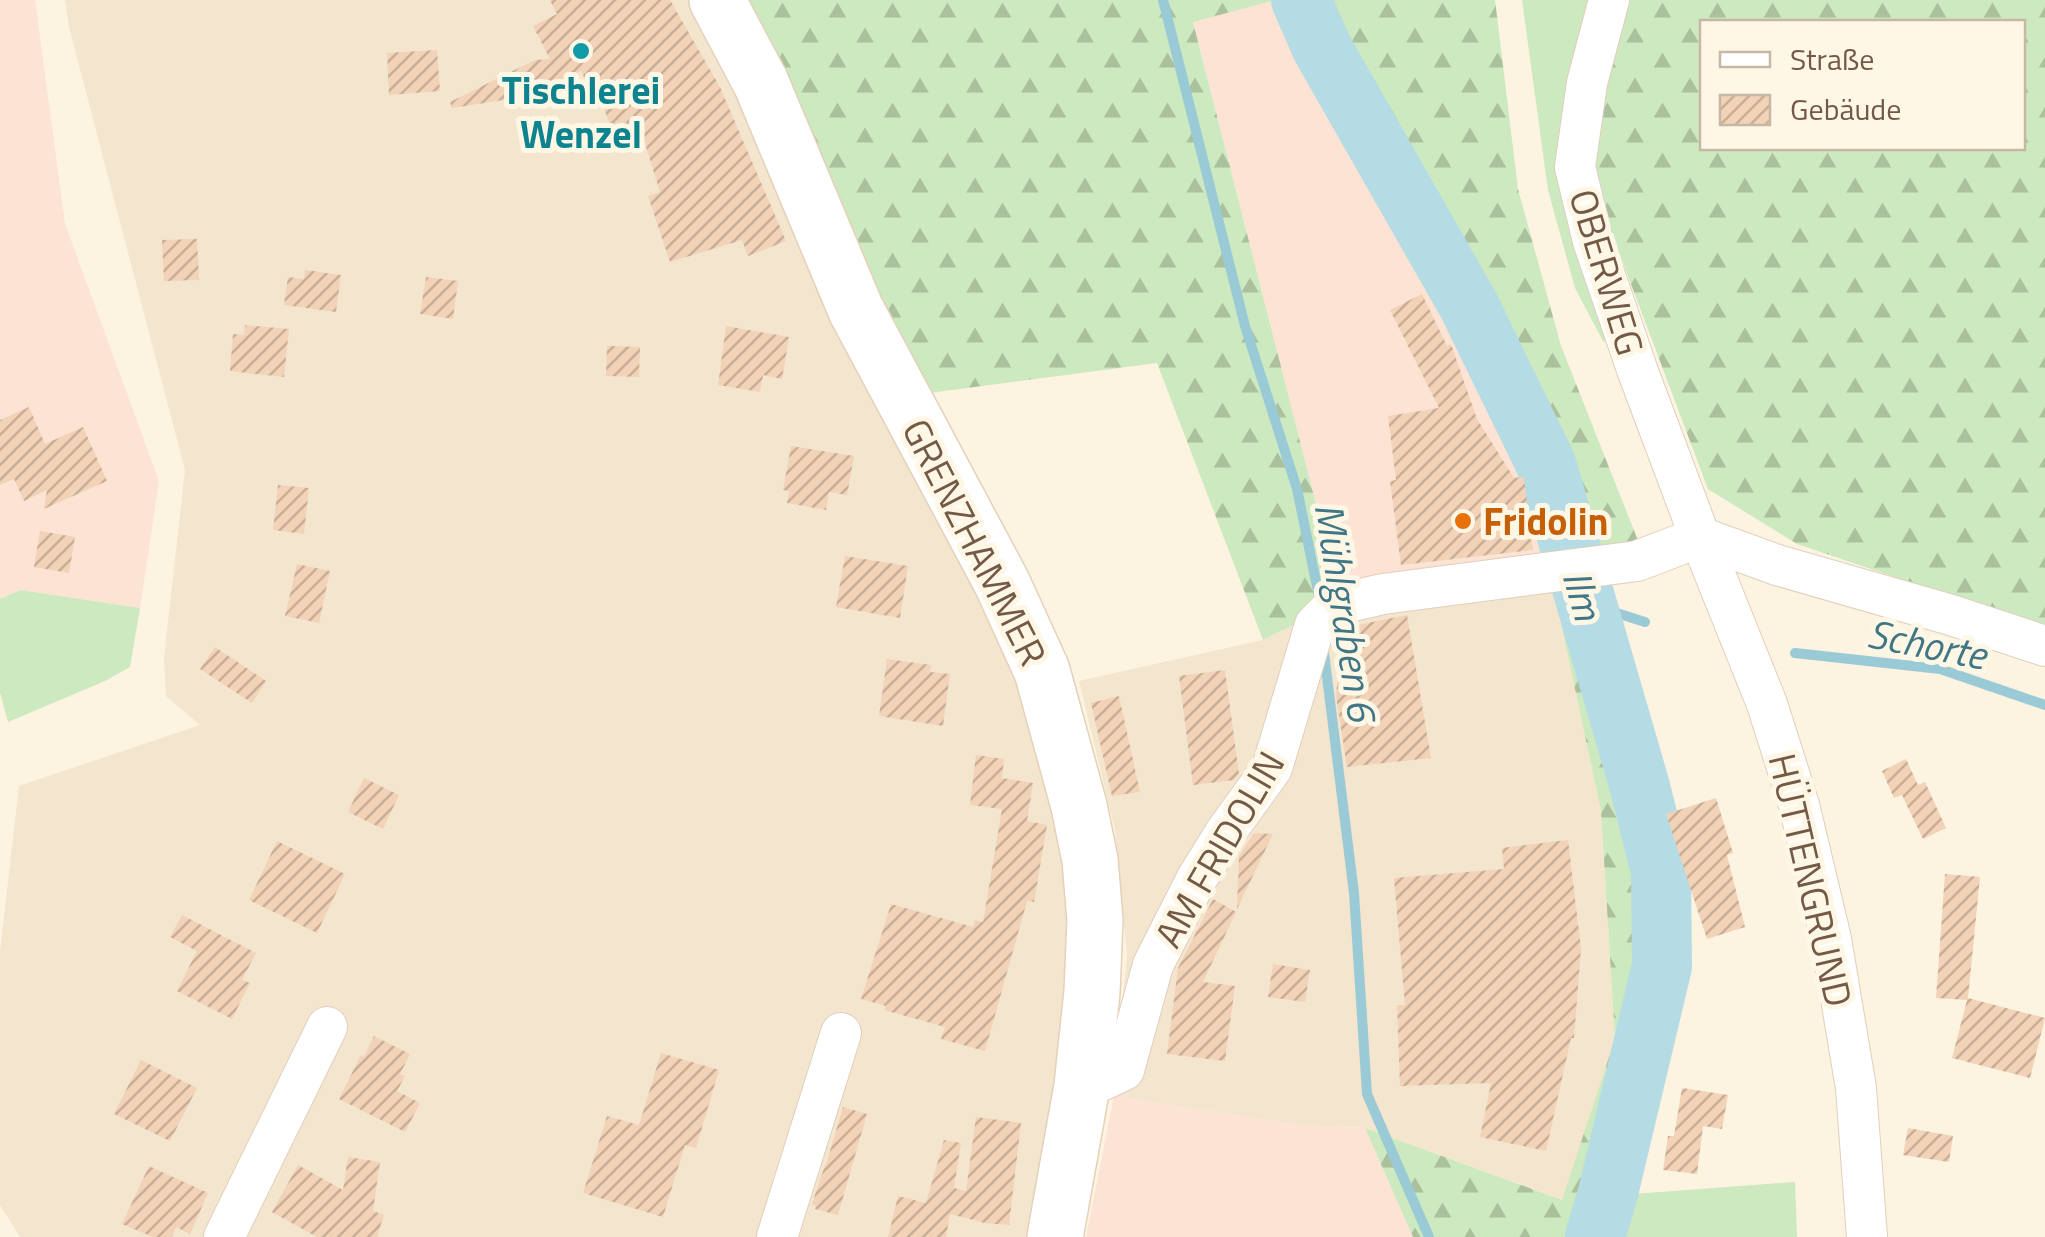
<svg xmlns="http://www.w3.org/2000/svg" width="2045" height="1237" font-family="'Titillium Web',sans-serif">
<defs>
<pattern id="forest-firs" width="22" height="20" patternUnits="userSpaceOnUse" patternTransform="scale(2.5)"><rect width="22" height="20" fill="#cde9bf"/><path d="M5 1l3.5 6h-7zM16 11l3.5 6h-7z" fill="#abc09d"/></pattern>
<pattern id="building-hatch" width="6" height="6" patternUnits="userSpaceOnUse" patternTransform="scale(2.5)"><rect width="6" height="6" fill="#f2d3b8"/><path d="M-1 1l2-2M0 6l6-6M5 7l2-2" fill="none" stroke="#c8ae97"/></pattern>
</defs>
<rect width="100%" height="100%" fill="#fcf3e0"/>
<path fill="#f4e5ce" d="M65,0h631l313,653 76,268 -52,316h-1013l-20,-32v-253l19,-166 181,-61 -34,-29 -2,-38 21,-188 -116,-443z
M1552,581l49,230 14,228 -52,161 -198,-72 -67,-3 -184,-29 13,-141 -12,-125 -36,-149 184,-41 37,-18z"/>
<path fill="#fde3d3" d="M0,0h35l30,224 94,257 -19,127 -120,-18 -20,9z
M1276,0h5l175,314 102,145 -3,99 -218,28 -144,-565z
M1114,1096l184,29 67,3 48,109h-327z"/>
<path fill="#cde9bf" d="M1522,0h69l19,322 -6,21 -29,-55 -27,-98z
M20,590l120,18 -10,59 -25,14 -97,41 -8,-30v-93z
M1795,1182l2,55h-188l11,-42z"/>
<path fill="url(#forest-firs)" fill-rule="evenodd" d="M743,0h533l-83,22 144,564 -37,36 -37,18 -106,-277 -235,31z
M1281,0h214l23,189 43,157 78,197 -84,15 3,-99 -102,-145z
M1621,0h424v628l-248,-84 -89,-55 -124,-330zM1702,22h320v126h-320z
M1552,581l55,5 66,303 5,57 -29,143 -40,148h-196l-48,-109 197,72 53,-161 -14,-228z"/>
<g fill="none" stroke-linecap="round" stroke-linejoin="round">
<path stroke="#9bcad7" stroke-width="10" d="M1163,0l82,326 52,163 24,117
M1585,603l60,19
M1324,653l30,240 13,201 62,143
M1795,653l145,16 105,36"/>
<path stroke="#b5dbe5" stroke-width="60" d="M1301,0l21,48 147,258 77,158 94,323 21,84 1,95 -54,227 -13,44"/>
</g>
<path fill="url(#building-hatch)" d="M550,0h120l50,87 66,154 -38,15 -6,-16 -72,22 -22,-66 12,-4 -17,-55 -25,10 -19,-52 -5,3 -13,-27 -46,24 -83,13 -2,-6 85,-42 15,-1 -17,-33 24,-12z
M437,50l3,41 -51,4 -2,-42z
M197,239l2,41 -35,1 -2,-41z
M305,270l36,5 -5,37 -52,-7 4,-28 16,2z
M426,277l32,4 -5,38 -33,-5z
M1422,294l25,52 4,-2 26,75 37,59 10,-1 9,73 -132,15 -11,-84 6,-1 -8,-64 51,-8 -49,-98z
M245,325l44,4 -5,48 -54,-6 3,-37 11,1z
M726,326l63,11 -7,42 -19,-4 -3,17 -42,-7z
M607,346l33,1 -1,30 -33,-1z
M29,407l16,37 38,-17 24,54 -63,28 3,-19 -23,11 -10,-22 -14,6v-65z
M791,446l63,10 -7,39 -18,-3 -3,18 -39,-7 2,-12 -6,-1z
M278,485l31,3 -5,46 -31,-4z
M40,531l35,6 -6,36 -35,-6z
M845,556l63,10 -8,52 -64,-11z
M297,564l33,7 -11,52 -34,-7z
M1407,615l24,143 -84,9 -11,-71 7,-65 4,-4z
M215,647l51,34 -14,22 -52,-34z
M887,659l44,6 -1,7 20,2 -7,52 -64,-10z
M1225,670l14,104 -5,6 -41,5 -14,-109z
M1119,696l21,96 -28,4 -21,-93z
M976,755l28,4 -2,19 31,5 -6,38 20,4 -13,77 -7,-1 -42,150 -44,-12 4,-12 -61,-17 2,-4 -25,-7 30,-95 82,23 2,-7 8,2 19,-113 -32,-4z
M1906,759l12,26 7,-3 21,46 -23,11 -21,-44 -8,3 -12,-27z
M364,778l35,17 -16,34 -35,-17z
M1716,798l17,55 -6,2 18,72 -38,12 -41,-125z
M1254,833l19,1 -36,75 2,-53z
M1568,840l13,108 -7,90h-3l-25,113 -66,-14 11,-54 -91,3 -3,-81h8l-11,-127 110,-9 -2,-21z
M277,841l68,33 -28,59 -68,-33z
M1945,874l35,3 -12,121 77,20 -15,60 -78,-20 15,-58 -31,-2z
M1213,899l23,13 -33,70 32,4 -10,75 -58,-7 11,-86z
M182,915l74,38 -14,27 8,3 -18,36 -55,-28 20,-40 -27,-14z
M1273,964l37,6 -5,32 -37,-5z
M374,1036l36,18 -10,20 5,2 -8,15 23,12 -15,29 -66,-33 22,-44 3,2z
M661,1053l58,17 -23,78 -11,-3 -22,72 -80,-24 24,-77 32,9z
M141,1060l56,28 -27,53 -56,-27z
M1682,1088l46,7 -6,34 -19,-3 -6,48 -34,-4 5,-34h6z
M843,1107l24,7 -29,101 -23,-6 1,-3 -4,-2 13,-39h1z
M976,1117l45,6 -12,102 -24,-2 -35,-9 -4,23h-58l10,-41 28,7 18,-63 17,3 -7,45 12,3z
M1908,1128l45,8 -4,26 -46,-7z
M348,1157l32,5 -7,49 11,4 -7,22h-60l-45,-25 26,-47 45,25z
M149,1166l59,27 -18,41 -14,-7 -4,10h-19l-31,-13z"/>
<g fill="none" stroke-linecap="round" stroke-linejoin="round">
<g stroke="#e0cfbc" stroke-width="42">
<path id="minor" d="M1609,0l-22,83 -12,84 18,74 45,131 62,165 67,167 32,101 32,134 25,149 11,149
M1700,537l77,28 174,50 94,31
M1082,1086l21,-6 21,-10 29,-105 43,-85 29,-47 47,-65 43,-143 20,-20 48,-11 254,-33 63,-24
M224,1237l103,-210
M777,1237l64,-204"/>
</g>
<g stroke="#e5d1ba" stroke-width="58">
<path id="secondary" d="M717,0l44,83 95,227 146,273 40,88 37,135 11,54 5,60 -3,72 -10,94 -27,151"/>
</g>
<use href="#minor" stroke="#fff" stroke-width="40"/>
<use href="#secondary" stroke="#fff" stroke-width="55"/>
</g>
<circle fill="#0f9aa8" stroke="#fff7e6" stroke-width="4" cx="581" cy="51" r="10"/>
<circle fill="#e8710a" stroke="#fff7e6" stroke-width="4" cx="1463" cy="521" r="10"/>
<g text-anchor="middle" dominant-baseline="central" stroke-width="10" stroke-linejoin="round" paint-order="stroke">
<g font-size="38" font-weight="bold" fill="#0d838f" stroke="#fff7e6">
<text x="581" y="90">Tischlerei<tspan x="581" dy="44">Wenzel</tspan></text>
</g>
<g font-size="38" fill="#735a47" stroke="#fff7e6">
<text transform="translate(1607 272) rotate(73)">OBERWEG</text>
<text transform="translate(975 542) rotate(63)">GRENZHAMMER</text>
<text transform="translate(1219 849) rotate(-60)">AM FRIDOLIN</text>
<text transform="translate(1811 880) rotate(77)">HÜTTENGRUND</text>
</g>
<g font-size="38" font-weight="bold" fill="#c56008" stroke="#fff7e6" text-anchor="start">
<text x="1483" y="521">Fridolin</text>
</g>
<g font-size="40" font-style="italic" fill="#417686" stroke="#fff7e6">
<text transform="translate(1583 595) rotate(74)">Ilm</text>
<text transform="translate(1346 612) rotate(81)">Mühlgraben 6</text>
<text transform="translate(1927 644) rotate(11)">Schorte</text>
</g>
</g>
<rect x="1700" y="20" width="325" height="130" fill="#fff7e6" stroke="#c7b8a6" stroke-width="2.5"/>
<rect x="1720" y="52" width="50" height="15" fill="#ffffff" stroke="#c7b8a6" stroke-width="2.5"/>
<text x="1790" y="70" font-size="30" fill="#735a47">Straße</text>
<rect x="1720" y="95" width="50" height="30" fill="url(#building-hatch)" stroke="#c7b8a6" stroke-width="2.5"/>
<text x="1790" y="120" font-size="30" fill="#735a47">Gebäude</text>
</svg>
